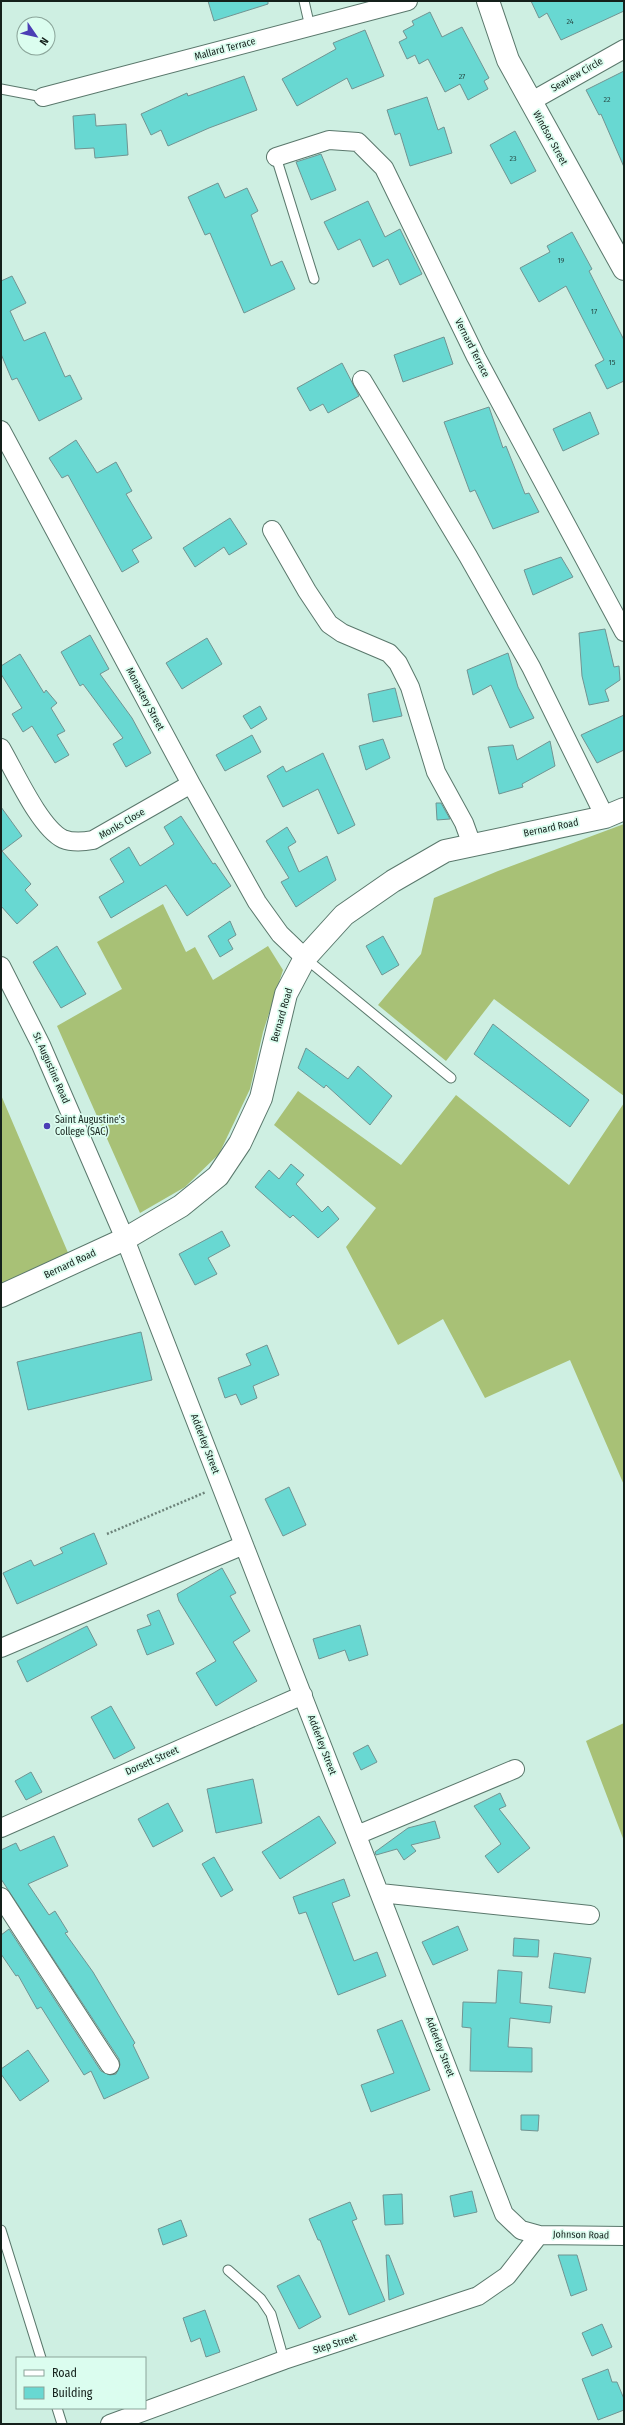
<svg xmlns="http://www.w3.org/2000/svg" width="625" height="2425" font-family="'Fira Sans Condensed',sans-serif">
<rect width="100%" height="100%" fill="#ceefe2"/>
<path fill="#a8c176" d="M624,824v272l-130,-97 -48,62 -68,-56 43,-51 13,-56 64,-27z
M163,904l23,48 9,-5 18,33 55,-34 15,24 -20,62 -13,57 -31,65 -34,33 -45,26 -83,-187 65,-37 -25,-47z
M298,1091l103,74 55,-70 113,90 55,-82v382l-54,-125 -85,38 -42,-79 -45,26 -52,-98 30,-39 -102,-83z
M1,1095l68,160 -68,30z
M624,1723v118l-38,-100z"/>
<path fill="#68d8d2" stroke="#719492" d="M208,1h60v3l-54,17z
M531,1h93v10l-63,29 -14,-27 -8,5z
M430,12l12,25 20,-10 27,51 -5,3 4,8 -20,11 -8,-16 -15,8 -17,-33 -9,5 -4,-9 -8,4 -8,-17 8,-4 -4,-7 11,-6 -2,-4z
M365,30l19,46 -32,13 -5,-11 -50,28 -15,-27 54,-30 -3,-6z
M624,71v96l-23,-53 -2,1 -13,-25z
M244,76l13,34 -48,18 -41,18 -7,-16 -10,5 -10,-21 46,-21 1,3z
M427,97l11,33 6,-3 8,26 -42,13 -10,-33 -5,2 -8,-25z
M95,114l1,12 30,-2 2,31 -33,3 -1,-10 -19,1 -2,-33z
M515,131l21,40 -25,13 -21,-39z
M321,154l15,36 -25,10 -15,-38z
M218,183l7,15 22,-10 11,23 -7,4 20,51 11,-5 13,28 -51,24 -34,-80 -5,2 -17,-38z
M368,201l17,36 15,-8 22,45 -22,11 -12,-26 -15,8 -13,-28 -22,11 -14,-28z
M572,232l20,37 -3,2 35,69v41l-17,8 -12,-24 9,-5 -38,-74 -27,16 -19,-34 30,-16 -3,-6z
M12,276l14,27 -16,8 14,30 21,-9 20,45 5,-2 12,24 -43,22 -22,-43 -5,2 -11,-26v-73z
M444,337l9,27 -50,18 -9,-27z
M342,363l17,33 -31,17 -5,-9 -13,7 -13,-23z
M489,407l14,41 3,-2 19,48 4,-1 10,19 -46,17 -18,-39 -5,2 -26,-70z
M590,412l9,22 -36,17 -10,-22z
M76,440l21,33 19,-11 16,29 -6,3 26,44 -20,12 7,12 -17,10 -54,-97 -6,3 -13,-20z
M230,518l17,26 -18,11 -5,-8 -29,20 -12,-19z
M561,557l12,20 -40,18 -9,-25z
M605,629l9,38 5,-1 1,14 -15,10 4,11 -20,4 -7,-29 -3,-43z
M90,635l19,34 -9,5 32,44 19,35 -25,14 -13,-23 10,-6 -40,-54 -3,2 -19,-34z
M207,638l15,26 -40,25 -16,-26z
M508,653l10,34 16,31 -24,10 -19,-43 -18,10 -6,-25z
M20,654l24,39 2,-3 11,13 -6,5 14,23 -8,4 12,20 -14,8 -23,-37 -9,6 -11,-18 10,-6 -21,-34v-8z
M395,688l7,28 -29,6 -5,-28z
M260,706l7,13 -16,10 -8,-13z
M624,715v35l-27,13 -16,-28z
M252,735l9,17 -36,19 -9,-16z
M383,739l7,19 -24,12 -7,-24z
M550,741l5,25 -33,18 1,3 -24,7 -11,-47 25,-2 4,15z
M323,753l32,72 -17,9 -20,-45 -35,18 -16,-31 16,-10 3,6z
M436,803h5l9,16 -13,1z
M1,807l21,29 -20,15 29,33 -6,6 13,15 -21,19 -16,-18z
M181,816l32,48 2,-1 16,23 -44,30 -21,-31 -55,33 -12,-21 25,-15 -14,-23 19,-12 11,19 34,-22 -10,-17z
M287,827l9,15 -8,5 11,25 28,-16 9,24 -40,27 -15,-25 8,-4 -23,-37z
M230,921l6,14 -8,5 5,9 -13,8 -12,-21z
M383,936l16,29 -17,10 -16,-29z
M57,946l29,48 -25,14 -28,-46z
M493,1024l96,76 -19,27 -96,-73z
M306,1048l42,31 10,-13 34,30 -22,29 -44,-40 -2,3 -26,-20z
M291,1164l13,11 -8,9 26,28 6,-6 11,13 -21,19 -25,-23 -3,3 -35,-31 14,-17 10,9z
M222,1231l8,15 -22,12 9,16 -22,11 -16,-31z
M141,1332l11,48 -124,30 -11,-48z
M267,1345l12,30 -26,11 4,12 -16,7 -5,-11 -11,4 -7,-20 33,-13 -5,-11z
M289,1487l17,38 -23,11 -18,-37z
M94,1533l13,31 -90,40 -14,-31 28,-13 3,6 29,-13 -3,-5z
M222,1568l14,25 -6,3 20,35 -17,11 24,39 -41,25 -20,-33 20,-12 -37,-60 -2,-7z
M159,1610l15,34 -27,11 -10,-25 14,-5 -4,-10z
M360,1625l8,30 -19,6 -4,-11 -26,9 -6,-20z
M87,1626l10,19 -70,37 -10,-21z
M111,1706l24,42 -21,11 -23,-42z
M368,1745l9,17 -16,8 -8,-17z
M31,1772l11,20 -16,8 -11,-19z
M253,1779l9,44 -46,10 -9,-44z
M500,1793l6,13 -7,3 31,39 -32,25 -13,-17 16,-12 -27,-38z
M168,1803l15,28 -30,16 -15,-28z
M319,1816l17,27 -56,36 -18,-27z
M435,1821l5,17 -29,7 5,6 -12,9 -7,-11 -21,6 -1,-3 33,-24z
M54,1836l14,30 -40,18 21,31 6,-4 13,21 -3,1 28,39 42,71 -2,2 16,33 -45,21 -13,-28 -7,4 -43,-68 -4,2 -19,-34 -2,1 -15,-22v-19l8,-6 92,142 9,4 6,-1 4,-9 -1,-6 -118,-180v-29l15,-7 4,8z
M214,1857l19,33 -12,7 -19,-33z
M344,1879l6,17 -18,7 22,58 23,-9 9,24 -48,19 -32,-83 -7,2 -6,-17z
M458,1926l10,24 -35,15 -11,-23z
M514,1938l25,2 -1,17 -25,-1z
M554,1953l37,5 -6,35 -36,-5z
M498,1970l24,2 -2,31 32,3 -2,17 -40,-5 -2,29 24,1v24l-62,-1 1,-43 -9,-1 1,-25 33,1z
M402,2020l28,70 -59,22 -10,-27 33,-12 -17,-43z
M28,2050l21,31 -29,20 -19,-27v-5z
M521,2115h18l-1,16 -17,-1z
M472,2191l5,21 -23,5 -4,-21z
M402,2194l1,30 -18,1 -2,-30z
M350,2202l7,17 -5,2 33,80 -36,14 -29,-75h-2l-9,-21z
M181,2220l6,16 -24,9 -5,-16z
M386,2255h3l15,39 -15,6z
M558,2255h19l10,35 -16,6z
M299,2275l22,42 -22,12 -22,-43z
M205,2310l15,42 -14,5 -6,-19 -9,4 -8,-24z
M602,2324l10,23 -20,9 -10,-23z
M608,2369l4,13h5l7,17v11l-26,10 -16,-41z"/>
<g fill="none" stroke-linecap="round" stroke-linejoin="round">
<g stroke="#5a786c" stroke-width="11">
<path id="lane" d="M304,1l6,26
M1,89l42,8
M276,157l38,122
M305,958l146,120
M1,2230l40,128
M228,2270l33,29 10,15 13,46
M57,2408l5,16"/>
</g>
<g stroke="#5a786c" stroke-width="20">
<path id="street" d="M43,97l365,-96
M530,102l94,-53
M276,157l53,-17 29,2 26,26 92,189 148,275
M362,380l106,176 63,111 74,150
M1,430l190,354 66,118 23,32 25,24
M272,530l35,61 22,33 13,9 47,20 9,10 12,24 26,85 28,51 8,22
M1,748c14,24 39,80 62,91 10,4 20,3 30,1l98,-56
M1,966l40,79 84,194 379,975 17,16 18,5 85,1
M1,1648l243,-103
M1,1828l302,-133
M357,1835l158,-66
M380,1893l210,22
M1,1897l109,168
M110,2424l174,-64 194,-64 29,-20 32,-41"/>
</g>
<g stroke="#5a786c" stroke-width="24">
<path id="secondary" d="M488,1l20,59 116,209
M1,1296l124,-57 56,-33 37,-30 22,-33 21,-45 25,-104 19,-36 39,-43 49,-34 52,-30 160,-34 19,-8"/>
</g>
<path stroke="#6c8279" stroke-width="2.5" stroke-dasharray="2 2" stroke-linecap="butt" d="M107,1534l99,-42"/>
<use href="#lane" stroke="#fff" stroke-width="9"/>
<use href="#street" stroke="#fff" stroke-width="18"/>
<use href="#secondary" stroke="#fff" stroke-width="22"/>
</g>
<circle fill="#4b3eb5" stroke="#dbfdef" stroke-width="1.5" cx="47" cy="1126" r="4"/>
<g text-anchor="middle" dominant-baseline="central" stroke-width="3.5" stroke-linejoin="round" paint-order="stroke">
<g font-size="8" fill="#294e49">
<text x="570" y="21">24</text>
<text x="462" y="76">27</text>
<text x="607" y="99">22</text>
<text x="513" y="158">23</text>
<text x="561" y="260">19</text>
<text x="594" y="311">17</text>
<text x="612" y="362">15</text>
</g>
<g font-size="10" fill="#14201b" stroke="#dbfdef">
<text transform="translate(225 49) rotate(-15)">Mallard Terrace</text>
<text transform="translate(577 75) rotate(-30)">Seaview Circle</text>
<text transform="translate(550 138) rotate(61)">Windsor Street</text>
<text transform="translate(472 348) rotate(63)">Vernard Terrace</text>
<text transform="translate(145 699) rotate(62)">Monastery Street</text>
<text transform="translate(122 824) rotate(-30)">Monks Close</text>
<text transform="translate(551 828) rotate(-12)">Bernard Road</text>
<text transform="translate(282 1015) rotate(-74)">Bernard Road</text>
<text transform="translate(51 1068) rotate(66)">St. Augustine Road</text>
<text transform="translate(70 1264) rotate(-25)">Bernard Road</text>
<text transform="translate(205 1444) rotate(69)">Adderley Street</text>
<text transform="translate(322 1745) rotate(69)">Adderley Street</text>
<text transform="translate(152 1761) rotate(-24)">Dorsett Street</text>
<text transform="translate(440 2047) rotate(69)">Adderley Street</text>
<text transform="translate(581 2235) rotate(1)">Johnson Road</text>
<text transform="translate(335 2344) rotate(-18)">Step Street</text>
</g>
<g font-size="10" fill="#14201b" stroke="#dbfdef" text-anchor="start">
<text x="55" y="1120">Saint Augustine's<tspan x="55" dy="12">College (SAC)</tspan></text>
</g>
</g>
<rect width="625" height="2425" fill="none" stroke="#14201b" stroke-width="4"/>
<rect x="16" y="2357" width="130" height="52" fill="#dbfdef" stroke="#8ba59a"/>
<rect x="24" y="2370" width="20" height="6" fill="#ffffff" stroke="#8ba59a"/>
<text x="52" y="2377" font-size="12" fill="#14201b">Road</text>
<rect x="24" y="2387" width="20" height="12" fill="#68d8d2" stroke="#8ba59a"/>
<text x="52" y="2397" font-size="12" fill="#14201b">Building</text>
<g transform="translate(36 36) rotate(124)"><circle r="19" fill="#dbfdef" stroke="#8ba59a"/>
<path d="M0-3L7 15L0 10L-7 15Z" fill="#4b3eb5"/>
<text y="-6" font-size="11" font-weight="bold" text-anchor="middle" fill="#14201b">N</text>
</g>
</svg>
